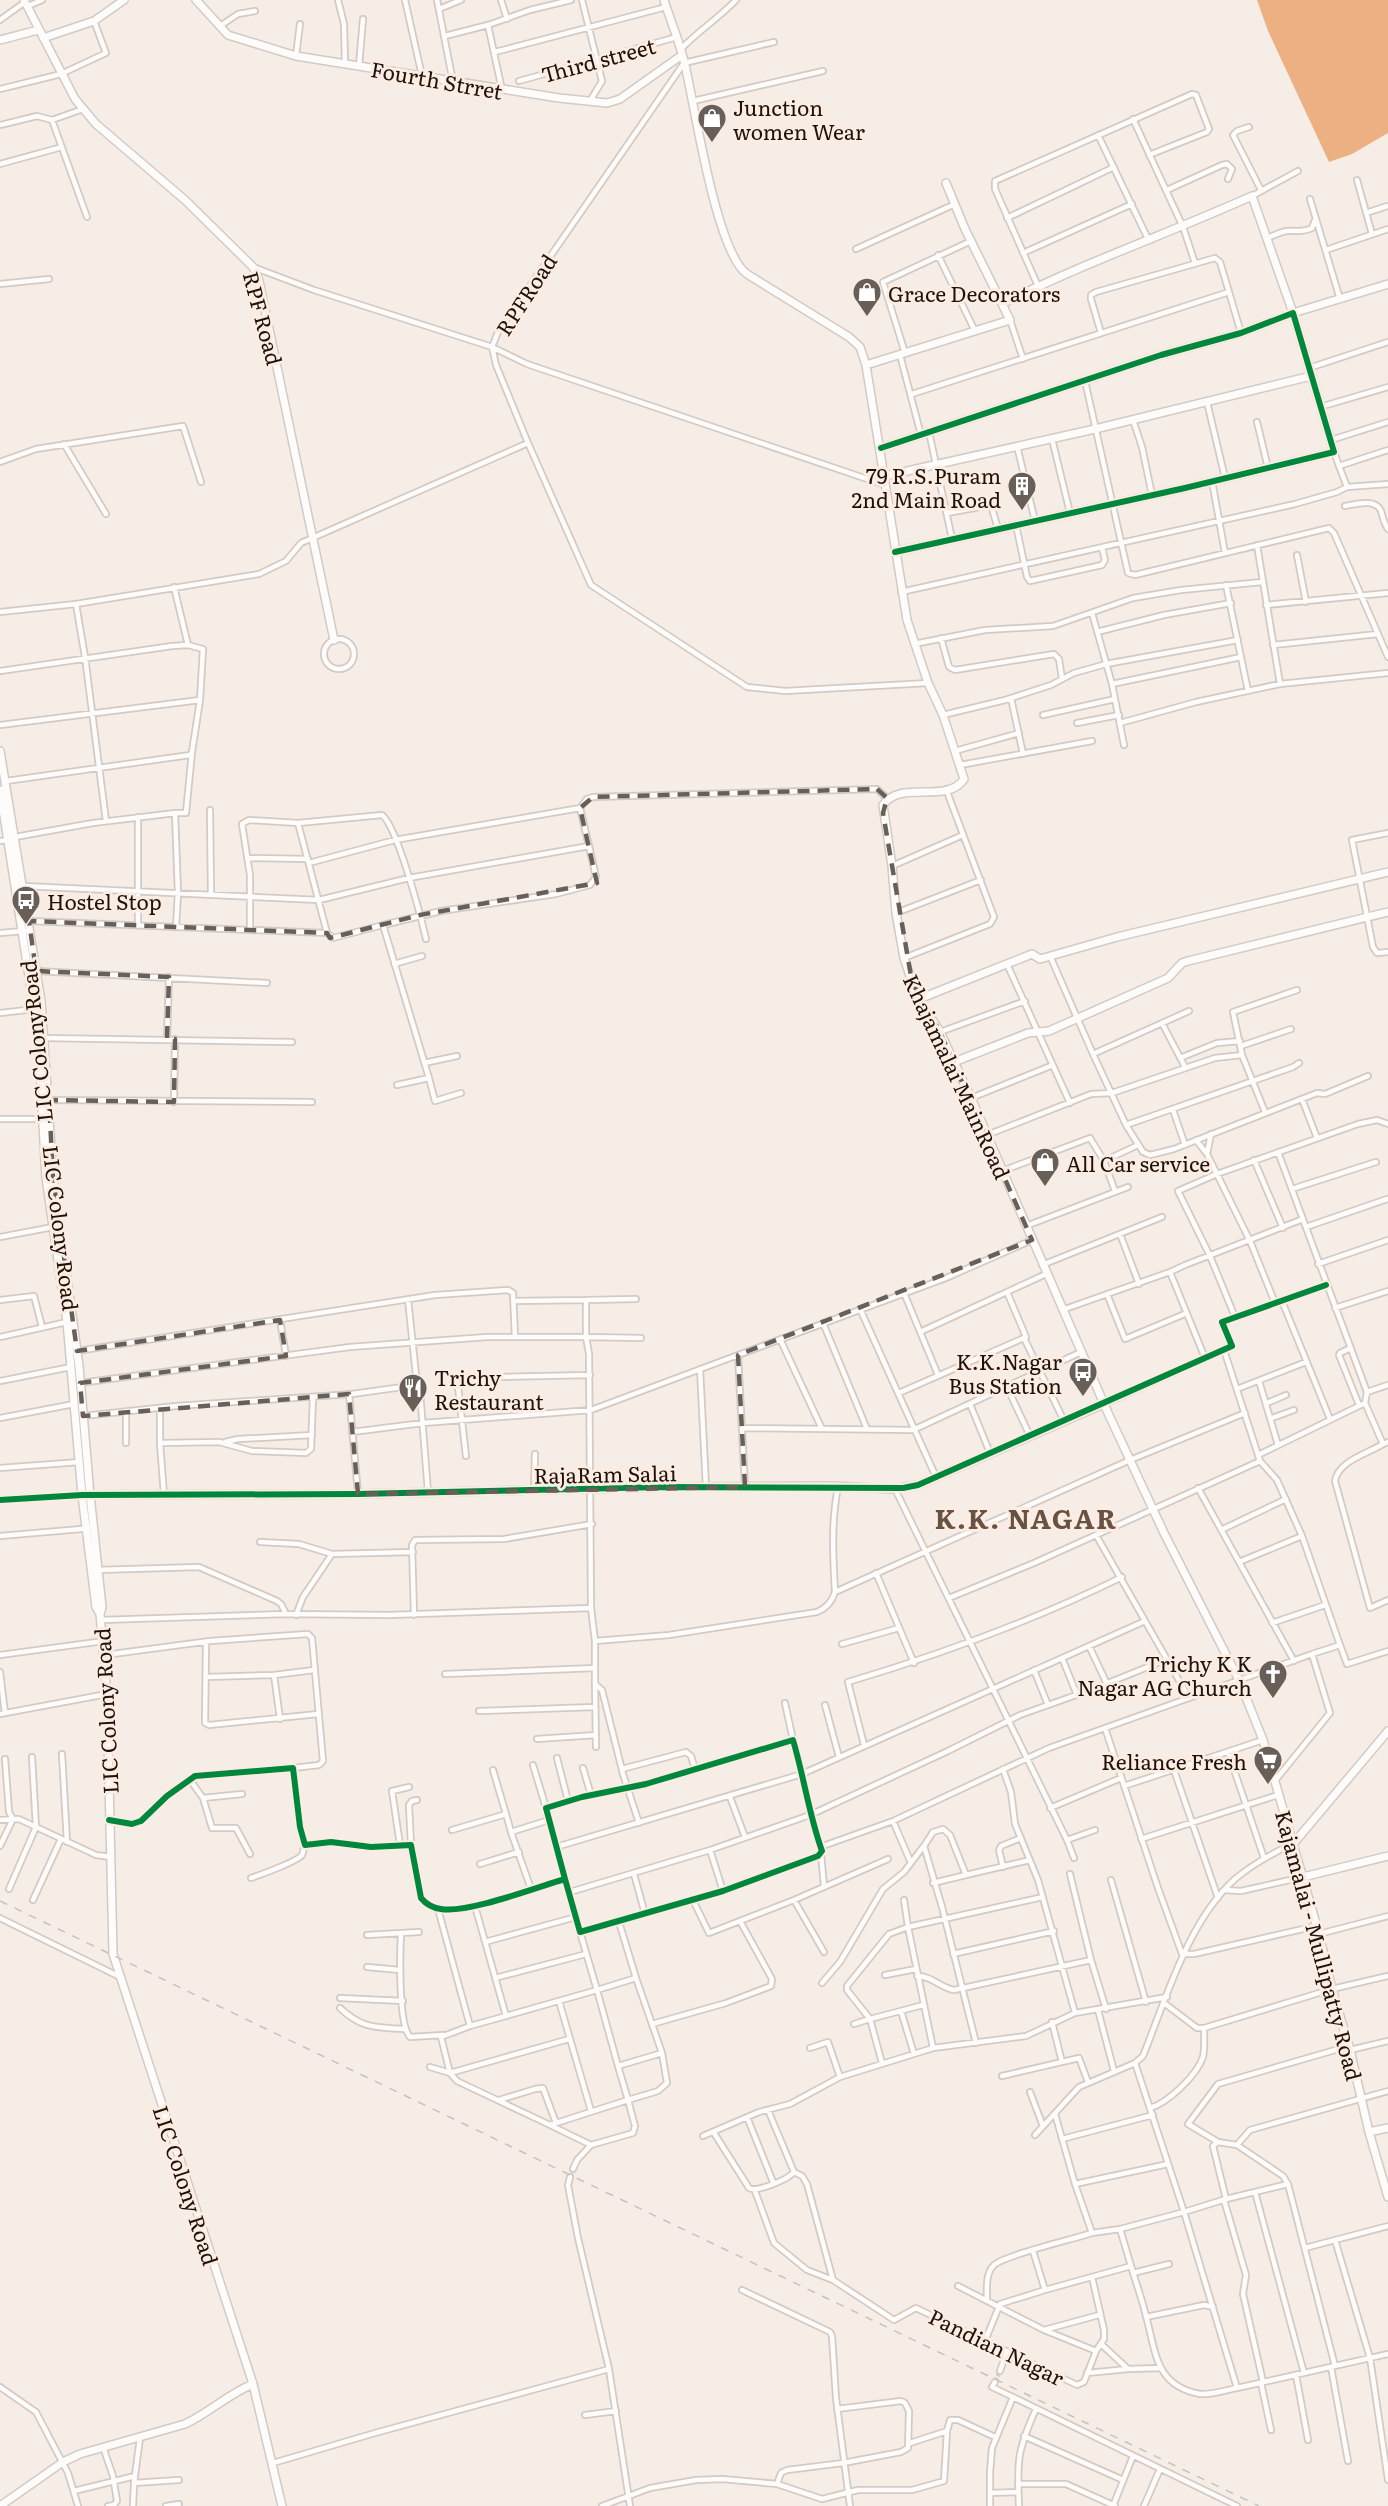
<svg xmlns="http://www.w3.org/2000/svg" width="1388" height="2506" font-family="Literata,serif">
<rect width="100%" height="100%" fill="#f6ede7"/>
<path fill="#ecb083" d="M1257,0h131v133l-36,21 -23,8 -61,-131z"/>
<g fill="none" stroke-linecap="round" stroke-linejoin="round">
<path stroke="#d5ccc6" stroke-width="4.5" stroke-dasharray="4.5 2" stroke-linecap="butt" d="M995,2382l5,-11"/>
<g stroke="#d3cac4" stroke-width="8">
<path id="street" d="M338,0l6,24 1,40
M405,0l17,76
M437,0l16,82
M501,0l6,19
M582,0l20,81 -12,20
M28,6l14,-6
M439,9l22,-9
M0,20l25,-18
M220,26l18,-12 17,-3
M445,36l43,-11
M774,42l-90,21 -186,269 -6,15 35,17 358,121
M681,49c17,-18 38,-31 55,-49
M495,52l171,-45
M296,56l4,-32
M359,66l4,-47
M519,81l158,-44
M0,89l61,-15 45,-21 -12,-32
M502,90l-14,-65 42,-15 41,-10
M693,101l130,-30
M1133,119l50,108 12,36
M52,120l35,97
M0,125l37,-9 15,4 31,-11
M1249,127l-12,4 -4,4 28,55
M1098,135l51,106
M0,164l62,-17
M1357,180l15,54
M1167,190l55,-25 5,-1 5,5 -4,10
M1252,196l46,-25
M1310,199l30,100
M1366,213l21,-7
M1007,218l107,-51
M1267,238c6,-2 13,-6 20,-7 9,-1 15,2 25,-3l3,-8
M856,249l99,-45
M1326,250l62,-21
M1023,253l109,-49
M938,255l37,76
M253,267l61,23 178,57 4,18 32,78 63,142 156,102 38,4 143,-8
M0,284l49,-5
M1038,286l-43,-97v-8l197,-87 4,1 13,34 -2,3 -58,23
M1010,320l13,39
M1101,333l-10,-34v-4l5,-3 119,-34 5,4 9,30
M905,353l-22,-71 88,-41
M900,355l21,80
M1309,368l79,-26
M1085,381l43,192 7,2 194,-47 5,5 54,124
M912,394l317,-102 12,41
M1207,402l18,76
M1320,407l68,-20
M1133,420l9,27 10,48
M1257,422l11,46
M929,432l23,107
M1052,439l18,74
M1331,440l57,-18
M64,444l42,70
M1017,446l18,75
M1334,452l5,14 49,-16
M0,462l36,-13 147,-23 18,56
M1339,466l8,21
M1212,481l13,72
M1345,506c11,-2 31,-8 36,5 2,7 3,13 7,18
M947,513l44,-8 7,24
M1016,525l11,52 3,4 72,-16 3,-5 -3,-12
M1257,545l23,139
M1297,555l9,47
M1226,585l22,106
M174,587l14,58
M901,592l394,-88 42,-12 10,-5 41,-3
M1266,605l122,-12
M0,612l76,-8
M1092,613l20,71 12,61
M1097,632l67,-17 67,-12
M941,638l8,29 6,3 99,-16 5,5 3,20
M324 654a15 15 0 1 1 30 0a15 15 0 1 1-30 0Z
M914,644l71,-14 68,-4 80,-28 48,-8 81,-8
M1273,645l105,-11
M0,671l172,-25 16,-1 15,4 -3,51 -8,52 -2,3 -184,26
M1112,684l129,-27
M1011,698l12,56
M943,715l62,-15 46,-15 23,-12 32,-9 132,-24
M1043,715l72,-16
M1077,723l42,-8
M1120,723l76,-21 84,-18 108,-11
M0,725l200,-25
M955,751l64,-18
M960,765l132,-24
M580,808l7,-9 6,-2 284,-8 10,9
M210,810l1,84
M175,813h11l6,-61
M138,817v108
M106,821l-21,-164 -9,-53 183,-30 27,-13 15,-18 227,-100
M1388,833l-36,7 21,107 4,6 11,-1
M15,837l78,-14 82,-10 3,80 -2,34
M0,841l9,-1
M247,858l61,1
M309,863l86,-23 185,-32 9,38
M892,866l71,-31
M24,886l295,14 90,-22 180,-32 7,31 -6,8 -34,9 -115,17 -58,14 46,153 -32,7
M896,913l85,-33
M29,921l298,12 6,5 50,-13
M250,930v-55l-8,-51 7,-4 49,3
M0,933l24,-2
M327,933l-29,-110 84,-8c15,11 39,102 44,124
M1050,956l43,98 96,-43
M904,958l86,-34 4,-7 -48,-128
M394,964l28,-8
M1007,964l63,139
M36,971l231,12
M0,1013l35,-4
M1162,1023l23,44
M940,1032l85,-31
M44,1038l248,4
M167,1039l2,-62
M1241,1046l50,-17
M1093,1054l33,71 167,-58 6,-4
M1242,1055l23,57
M1180,1058l37,-15 23,-2
M424,1063l33,-7
M429,1078l6,23 26,-8
M971,1098l82,-33
M1302,1099l15,39
M49,1100l263,2
M174,1102l1,-63
M1173,1110l12,35
M0,1119h45
M1126,1125l17,27 7,3 24,-6 143,-56 8,1 43,-18
M987,1135l104,-41 21,-1 103,-35 27,-3 -9,-43 64,-22
M1196,1140l11,14 43,87 25,62
M1278,1152l89,240 -2,11
M1207,1154l4,-20
M1254,1160l29,68
M1104,1161l34,-16
M1002,1171l88,-33 14,23 11,30
M1292,1189l84,-27
M1026,1226l102,-39
M1306,1227l81,-28
M1120,1234l19,50
M0,1237l53,-10
M1318,1264l70,-24
M1042,1265l120,-48
M1170,1272l35,86
M904,1293l34,82
M1107,1294l18,45 62,-26
M0,1300l34,-4 8,31
M586,1300l50,-1
M514,1301l72,-1v37l55,1
M1282,1301l48,118
M1335,1308l53,-17
M860,1309l76,168
M1062,1310l108,-38 15,-7 118,-46
M1235,1317l-25,-61 -32,-65 39,-17 141,-50 19,-4 11,4
M280,1320l6,36
M823,1323l44,106
M920,1332l126,-58
M0,1337l67,-15
M1024,1338l40,83
M780,1339l42,90
M1351,1348l-11,5 -1,2 20,50
M77,1351l358,-56 73,-5 5,3 2,44
M700,1369l6,118
M0,1381l71,-14
M1259,1381l19,64
M80,1383l270,-36 137,-10h99l3,17 2,254 4,33v43l7,6 21,84 16,49
M417,1385l3,7 8,100
M1007,1387l23,49
M1237,1389l69,-27
M1367,1392l21,-7
M899,1393l127,-56 -19,-45
M349,1394l9,100
M1267,1403l19,-8
M970,1404l20,49
M1104,1404l128,-58 -10,-24 104,-37
M160,1408v35l59,-1 33,9 54,2 5,-4 2,-52
M126,1412v31
M83,1416l93,-10 176,-12 65,-9 -9,-86
M0,1418l74,-14
M1272,1418l22,-8
M742,1428l171,2 168,-78
M352,1432l71,-9 168,-13 147,-55
M225,1442l13,-3 74,-4
M160,1443l4,52
M1383,1444c-16,10 -45,17 -48,37l35,127 18,-8
M1258,1455l107,-52 18,41 5,-2
M466,1456l-9,-78 133,-3
M1260,1461l17,19 25,56 38,109
M0,1468l80,-6
M745,1487l-7,-132 208,-77 86,-38
M1198,1488l96,173
M895,1489l172,351 7,18
M534,1490l1,-36
M0,1500l82,-5
M1221,1530l65,-31
M1096,1535l93,163
M0,1536l93,-8
M260,1542l39,2 33,10 81,-2
M1239,1562l63,-26
M97,1570l102,-3 78,34 4,3 5,10
M876,1573l38,90
M835,1592l295,-132 115,-47
M949,1598l85,-35 226,-102 -36,-111
M296,1615l7,-18 29,-43
M414,1615l-2,-70 3,-5 89,-1 88,-15
M101,1620l185,-6 103,1 202,-7
M1272,1623l53,-18
M595,1641l74,-6 148,-23c10,-4 15,-10 18,-20 -2,-36 -4,-70 3,-105
M206,1642l-1,81 4,2 109,-11
M842,1644l57,-16
M1089,1646l18,38
M0,1655l104,-14
M105,1655l105,-14 98,-7 4,4 11,123 -4,4 -26,3
M1062,1658l15,37
M1034,1670l14,35
M0,1672l5,41
M445,1674l150,-6
M274,1675l40,-5
M206,1677l68,-2 6,44
M595,1684l1,63
M785,1703l8,37
M825,1705l14,52
M479,1711l116,-4
M0,1714l107,-20
M1105,1728l53,160 24,66h12l122,-28
M537,1739l59,-4
M864,1745l-16,-63c94,-28 185,-61 274,-105
M1228,1752l36,106
M62,1754l5,88
M557,1758l11,43
M533,1765l13,43
M583,1768l8,27
M622,1769l64,-17 5,4 4,13
M1003,1769l8,23 4,32 23,56 37,133 92,-16
M493,1770l13,44
M1174,1770l44,128
M190,1780l13,18 9,30h24l14,26
M1274,1782l56,-69 -18,-59
M1124,1786l139,-46
M730,1797l15,40
M203,1798l39,-4
M1050,1808l71,-30
M0,1820l19,-1 77,36 15,2
M109,1820l23,4 9,-3 26,-25 28,-20 98,-8 7,59 5,18 26,-3 40,5 40,-2 10,53c5,6 12,10 20,11 26,5 96,-22 124,-30l-19,-71 36,-11 64,-13 147,-44c11,37 16,75 29,111l-4,5 -95,35 -143,41 -15,-53
M893,1821l18,42
M452,1830l54,-16 5,18
M1141,1839l137,-44
M1067,1840l28,-10
M400,1845l-8,-54 17,-4
M411,1845l-2,-40 3,-4 5,-1
M0,1846l13,-27 -4,-7 -4,-53
M556,1847l246,-73 343,-153
M820,1847l73,-26 156,-73 263,-94 28,-9 7,19 41,-13
M710,1850l13,41
M821,1854l3,32
M480,1864l39,-12
M1003,1867l-4,-17 2,-4 20,-8
M634,1874l11,40
M1070,1874l21,86 15,49
M966,1875l64,-15
M251,1878c9,-3 47,-17 51,-23 1,-2 2,-8 3,-10
M1111,1880l35,122
M933,1883l33,-8 -16,-40 -7,-6 -10,3 -9,14 18,61 34,136
M9,1889l27,-62 -4,-70
M531,1889l-20,-57 38,-12
M1225,1890l16,1 62,-14
M570,1892l140,-42 100,-35 138,-64 72,-36 73,-26 72,-29
M33,1900l28,-61
M693,1900l16,33 85,-33 94,-41
M794,1900l30,52
M438,1909l32,117 36,-10 -31,-110
M0,1918l120,59
M619,1922l17,56 -39,12 21,76 44,-13 -26,-75
M401,1933c-1,20 -3,91 9,104l33,-2
M1319,1934l69,-18
M367,1935l52,-3
M485,1942l91,-25
M953,1954l101,-23
M367,1967l33,3
M885,1975l31,-6
M917,1976c13,-1 24,12 37,14l137,-30
M495,1978l91,-24
M822,1983l18,-21 43,-73 21,-17 19,-25
M340,1998l63,3
M559,2001l32,110
M1164,2003l33,25h7l128,-39 56,-13
M340,2008c22,21 36,19 64,21
M1098,2010l16,61
M901,2011l13,43
M506,2016l91,-26 -17,-58
M1052,2022l10,40
M652,2024l74,-21 45,-17 1,-7 -32,-58
M854,2024l16,-5 -23,-29v-4l42,-52 19,-7 -4,-27
M810,2048l18,-6 12,35
M933,2048l-25,-121 135,-30
M1350,2050l38,-9
M882,2063l-12,-44 53,-14
M618,2066l10,34 -78,25 41,20 42,-12 2,-7 -7,-26 30,-9 9,-8 -5,-30
M430,2067l20,6
M450,2073l-9,-36 29,-11
M1002,2076l77,-18 9,24
M1030,2092l13,34
M499,2100l36,-11 8,-1 13,35
M1150,2108c18,-5 47,-33 53,-51 2,-9 1,-20 1,-29
M747,2117l26,65
M550,2125l-93,-44 -7,-8 119,-34
M714,2133l35,55c7,5 40,-9 45,-16l-26,-62
M1035,2135l44,-48 56,-24 8,-7c23,-57 45,-135 92,-177 18,-15 38,-26 59,-36
M703,2136l56,-24 31,-8 50,-27 93,-29 93,-12 49,-23
M1062,2139l91,-24
M1218,2142l-30,-18 30,-40 131,-38
M1218,2142l19,3 46,31 5,8 -62,15 -13,-53z
M1237,2145l13,-15 138,-39
M573,2169l4,-9 14,-15
M794,2172l8,4 5,8 26,96 61,40 22,-12 161,77 7,-3 12,-31
M570,2177l-2,8 10,53 31,131
M1075,2184l93,-20
M1288,2184l47,182
M755,2191l19,52 33,27 26,10
M1255,2192l49,181
M1226,2199l-42,13 53,176 151,-34
M1224,2200l22,75 -3,19 20,88
M1120,2229l64,-17 -49,-149
M1335,2240l35,118 18,122
M1305,2248l83,-22
M1131,2266c5,17 11,33 15,50 10,36 9,70 54,78 11,1 26,-4 37,-6
M1133,2273l36,-9
M958,2286l86,44 52,21 8,-12v-9l-12,-53
M742,2290l88,42 2,4 4,62 14,108
M1045,2290l86,-24 -11,-37 -28,4
M987,2301c0,-12 -2,-27 7,-36 11,-10 80,-26 98,-32l-17,-49 -20,-70
M1146,2317l58,-12 9,2
M1044,2330l55,-15
M985,2341l15,-37 45,-14 -12,-39
M1101,2344l27,25 33,-1
M1331,2367l17,94
M1000,2371l7,-20
M1087,2373l41,-4
M1296,2375l12,65
M995,2382l-3,5 21,10
M1261,2383l10,47
M0,2387l36,25 32,61 10,33
M585,2415l31,-4
M1024,2436l99,44
M910,2443l37,-12
M103,2447l10,29 4,25 -3,4 -6,1
M273,2463l102,-30 234,-64 21,137
M134,2483l45,-3
M777,2484l4,-11 6,-3 56,-7 58,-11 7,-4 1,-37 -4,-8 -4,-2 -64,8
M1018,2484h48l49,22
M74,2491l61,-15
M990,2493l28,-1
M133,2506l1,-23 6,-45
M166,2506l13,-2
M602,2506l48,-18 46,-8 26,-1 55,5 45,15 36,-9h54l32,-9 3,-50 3,-11h8l37,17
M990,2506v-34l2,-24 21,-51 224,109
M1019,2506c-2,-45 -2,-55 17,-97
M1113,2506l20,-50
M1144,2506l16,-37"/>
</g>
<g stroke="#d3cac4" stroke-width="10">
<path id="secondary" d="M24,0l51,99 21,25 89,76 68,67 6,14 75,359
M196,0l32,35 68,21 263,42 48,5 13,-4 62,-44
M664,0c7,22 16,43 21,65 10,42 31,187 62,209l102,63 11,10 6,18 41,255 21,63 15,32 21,64c-17,26 -63,0 -81,26l9,61 4,47 8,45 8,24 7,17 21,33 31,66 137,315 56,120 75,147 24,60 56,194 13,55 18,61 19,82 19,65
M43,38l51,-17 30,-21
M0,40l38,-10
M1002,304c81,-41 168,-71 250,-108l41,117 95,-29
M866,365l144,-45 -45,-91 -19,-46
M881,448l280,-93 80,-22 52,-20 41,139 -149,36 -290,64
M885,476l210,-47 216,-53
M0,751l41,250 12,176 26,189 11,129 12,112 -2,7 7,80 6,260 140,430 29,122
M0,790l38,244 8,144 21,144 15,173 14,112 4,7
M919,999l113,-45 8,5 77,-22 271,-65
M954,1062l74,-29 21,-2 119,-53 14,-15 6,-2 200,-49
M82,1495l276,-1 304,-7 171,-1 59,3 26,-4 186,-81
M1294,1843l94,-112
M1303,1877l85,-21
M1369,2132l19,-4
M0,2506l63,-44 17,-8 105,-30c24,-11 43,-30 68,-40"/>
</g>
<use href="#street" stroke="#fefcfb" stroke-width="4.5"/>
<use href="#secondary" stroke="#fefcfb" stroke-width="7"/>
<path stroke="#c6c2c1" stroke-width="1.5" stroke-dasharray="8 8" stroke-linecap="butt" d="M0,1901l1259,605"/>
<g stroke="#fcece1" stroke-width="10">
<path id="cycleway" d="M881,448l280,-93 80,-22 52,-20 41,139 -149,36 -290,64
M0,1500l82,-5 276,-1 304,-7 241,1 15,-3 314,-139 -10,-24 104,-37
M109,1820l23,4 9,-3 26,-25 28,-20 98,-8 7,59 5,18 26,-3 40,5 40,-2 10,53c5,6 12,10 20,11 26,5 96,-22 124,-30l-19,-71 36,-11 64,-13 147,-44c11,37 16,75 29,111l-4,5 -95,35 -143,41 -15,-53"/>
</g>
<use href="#cycleway" stroke="#00873e" stroke-width="6"/>
</g>
<path fill="none" stroke="#685f59" stroke-width="4.5" stroke-dasharray="12 8" stroke-linejoin="round" d="M877,789l10,9 -4,15 29,169 28,50 92,208 -294,115 7,132 -387,7 -9,-100 -266,22 -3,-33 206,-27 -6,-36 -203,31 -24,-174 -4,-77 125,2 1,-63h-8l2,-62 -133,-6 -7,-50 298,12 3,5 90,-23 177,-32 -17,-75 13,-11z"/>
<defs>
<g id="shop-pin" transform="scale(1.5)"><path d="M0 17L-7.5 6A9.5 9.5 0 1 1 7.5 6Z" fill="#685f59" stroke="#fcece1"/><path d="M-5-2.5h2.3a2.7 3.5 0 0 1 5.4 0H5L5.5 6h-11ZM-1.5-2.5h3a1.5 2.3 0 0 0-3 0Z" fill="#fff"/></g>
<g id="building-pin" transform="scale(1.5)"><path d="M0 17L-7.5 6A9.5 9.5 0 1 1 7.5 6Z" fill="#685f59" stroke="#fcece1"/><path d="M-4-6H4V6H1V3H-1V6H-4ZM-2.5-4.3h1.7v1.8h-1.7ZM.8-4.3h1.7v1.8H.8ZM-2.5-1h1.7V.8h-1.7ZM.8-1h1.7V.8H.8Z" fill="#fff"/></g>
<g id="bus-pin" transform="scale(1.5)"><path d="M0 17L-7.5 6A9.5 9.5 0 1 1 7.5 6Z" fill="#685f59" stroke="#fcece1"/><path d="M-5-6H5V4H4V6H2V4H-2V6H-4V4H-5ZM-3.5-4V0h7V-4ZM-3.5 1.2v1.5H-2V1.2ZM2 1.2v1.5H3.5V1.2Z" fill="#fff"/></g>
<g id="restaurant-pin" transform="scale(1.5)"><path d="M0 17L-7.5 6A9.5 9.5 0 1 1 7.5 6Z" fill="#685f59" stroke="#fcece1"/><path d="M-5-6h1v4h1v-4h1v4h1v-4h1v5L-1.5 .5V6h-2V.5L-5-1ZM5-6V6H3V1.5H1.5Q1.5-4 5-6Z" fill="#fff"/></g>
<g id="church-pin" transform="scale(1.5)"><path d="M0 17L-7.5 6A9.5 9.5 0 1 1 7.5 6Z" fill="#685f59" stroke="#fcece1"/><path d="M-1.2-6h2.4v3.5h3.3v2.4h-3.3V6h-2.4V-.1h-3.3v-2.4h3.3Z" fill="#fff"/></g>
<g id="supermarket-pin" transform="scale(1.5)"><path d="M0 17L-7.5 6A9.5 9.5 0 1 1 7.5 6Z" fill="#685f59" stroke="#fcece1"/><path d="M-6-5.5h2.5l.6 2H6L4.5 2H-2.5L-4.4-4H-6ZM-1.5 3.2a1.3 1.3 0 1 0 .1 0ZM3 3.2a1.3 1.3 0 1 0 .1 0Z" fill="#fff"/></g>
</defs>
<g fill-rule="evenodd">
<use href="#shop-pin" x="712" y="118"/>
<use href="#shop-pin" x="867" y="292"/>
<use href="#building-pin" x="1022" y="486"/>
<use href="#bus-pin" x="26" y="900"/>
<use href="#shop-pin" x="1045" y="1162"/>
<use href="#bus-pin" x="1083" y="1372"/>
<use href="#restaurant-pin" x="413" y="1388"/>
<use href="#church-pin" x="1273" y="1674"/>
<use href="#supermarket-pin" x="1268" y="1760"/>
</g>
<g text-anchor="middle" dominant-baseline="central" stroke-width="6" stroke-linejoin="round" paint-order="stroke">
<g font-size="21" fill="#1c130d" stroke="#fcece1">
<text transform="translate(598 59) rotate(-15)">Third street</text>
<text transform="translate(437 79) rotate(10)">Fourth Strret</text>
<text transform="translate(525 294) rotate(-57)">RPFRoad</text>
<text transform="translate(264 318) rotate(75)">RPF Road</text>
<text transform="translate(35 1041) rotate(-96)">LIC ColonyRoad</text>
<text transform="translate(958 1076) rotate(65)">Khajamalai MainRoad</text>
<text transform="translate(62 1228) rotate(83)">LIC Colony Road</text>
<text transform="translate(605 1473) rotate(-1)">RajaRam Salai</text>
<text transform="translate(105 1711) rotate(-93)">LIC Colony Road</text>
<text transform="translate(1320 1945) rotate(75)">Kajamalai - Mullipatty Road</text>
<text transform="translate(187 2185) rotate(72)">LIC Colony Road</text>
<text transform="translate(997 2346) rotate(26)">Pandian Nagar</text>
</g>
<g font-size="21" fill="#1c130d" stroke="#fcece1" text-anchor="start">
<text x="733" y="106">Junction<tspan x="733" dy="24">women Wear</tspan></text>
<text x="888" y="292">Grace Decorators</text>
<text x="1001" y="474" text-anchor="end">79 R.S.Puram<tspan x="1001" dy="24">2nd Main Road</tspan></text>
<text x="47" y="900">Hostel Stop</text>
<text x="1066" y="1162">All Car service</text>
<text x="1062" y="1360" text-anchor="end">K.K.Nagar<tspan x="1062" dy="24">Bus Station</tspan></text>
<text x="434" y="1376">Trichy<tspan x="434" dy="24">Restaurant</tspan></text>
<text x="1252" y="1662" text-anchor="end">Trichy K K<tspan x="1252" dy="24">Nagar AG Church</tspan></text>
<text x="1247" y="1760" text-anchor="end">Reliance Fresh</text>
</g>
<g font-size="27" font-weight="bold" letter-spacing="1.5" fill="#685243" stroke="#fcece1">
<text x="1026" y="1517">K.K. NAGAR</text>
</g>
</g>
</svg>
